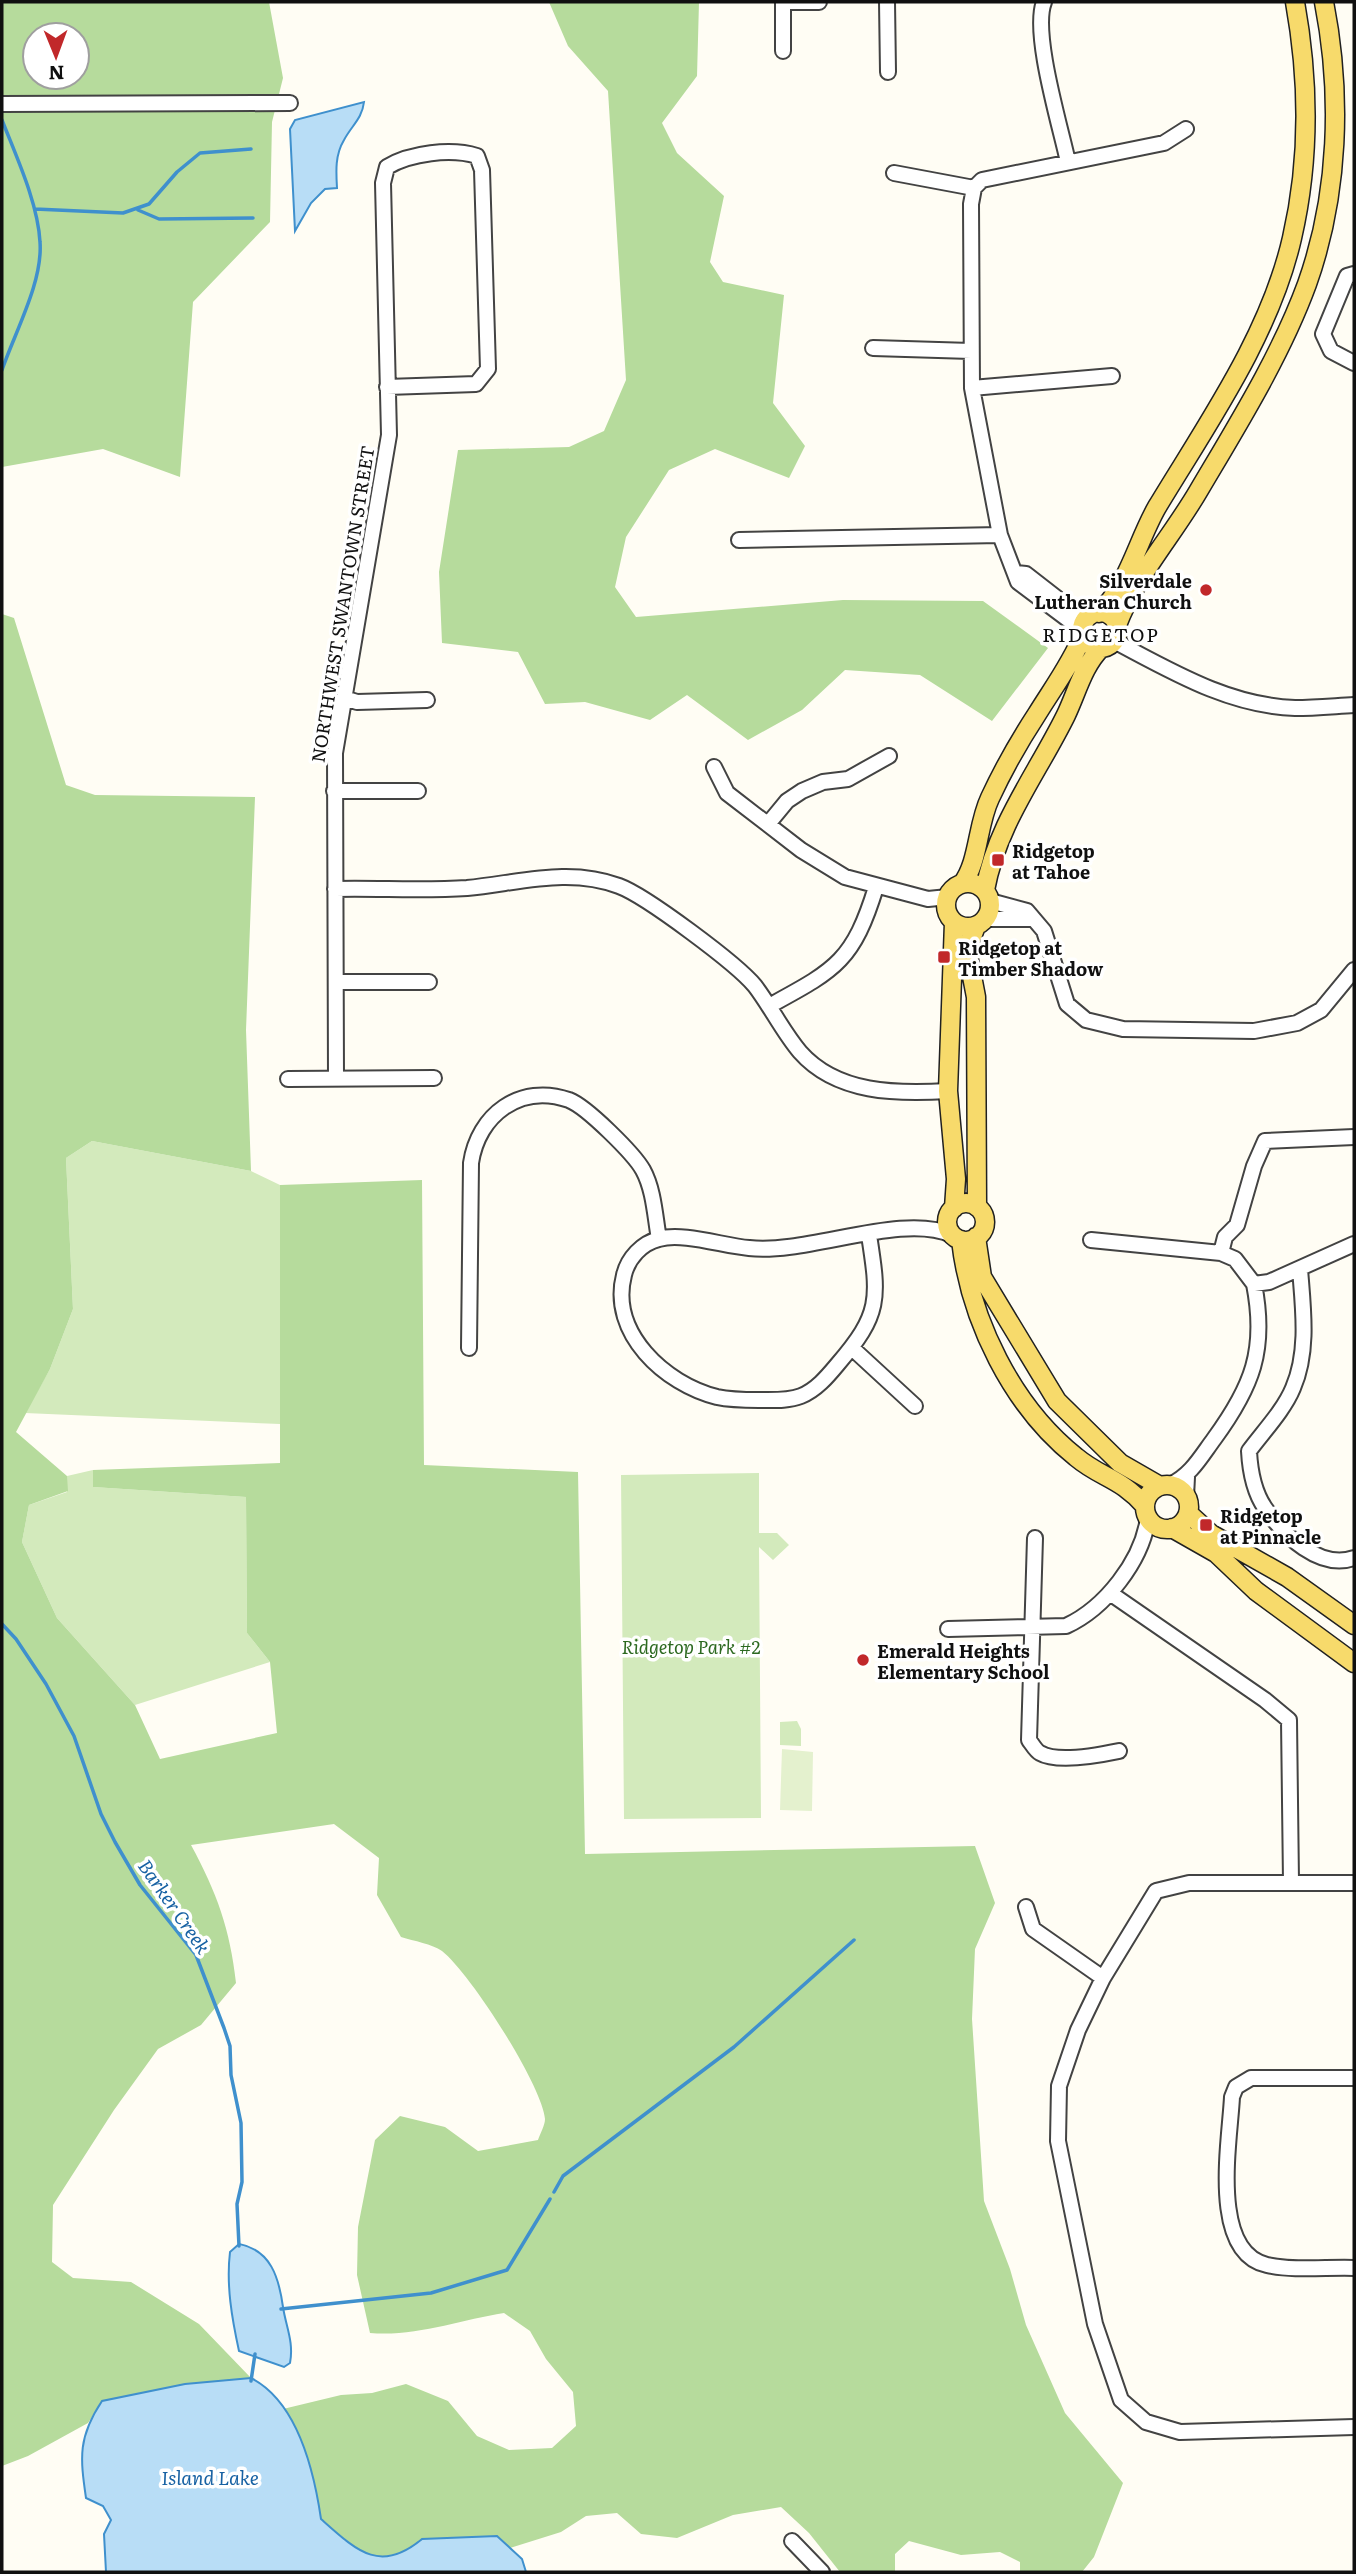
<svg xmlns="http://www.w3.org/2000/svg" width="1356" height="2574" font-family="Literata,serif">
<rect width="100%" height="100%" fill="#fffdf4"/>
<path fill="#d3eabc" d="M92,1141l159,30 29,14v239l-255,-11 25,-44 23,-60 -7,-151z
M93,1470v17l153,10 1,136 23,29 -135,43 -78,-87 -35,-76 7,-37 38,-13v-16z
M759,1473v60h18l12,12 -16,15 -14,-13 2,271 -137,1 -3,-344z
M797,1721l4,8v17l-21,-1v-23z"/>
<path fill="#b6db9c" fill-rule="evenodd" d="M2,2h267l14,76 -11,44 -2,100 -77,80 -13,175 -77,-28 -101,18zM35,35h42v42h-42z
M549,2h150l-2,74 -35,47 15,30 47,43 -14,66 13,20 61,13 -11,108 32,43 -16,32 -74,-29 -46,21 -43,67 -11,50 21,30 207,-17 140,1 65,47 -56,73 -72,-46 -75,-5 -43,40 -54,30 -61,-45 -37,25 -65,-18 -40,2 -27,-52 -76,-9 -3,-71 19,-122 111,-3 35,-16 22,-51 -18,-289 -40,-45z
M2,614l12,4 52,167 29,10 160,2 -9,233 5,141 -159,-30 -26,17 7,151 -23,60 -34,63 51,44 1,15 -39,14 -7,37 35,76 78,87 25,54 117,-26 -7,-71 -23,-29 -1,-136 -153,-10v-17l187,-7v-278l142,-5 2,285 154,7 7,382 390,-8 20,57 -20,46 -3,70 12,182 26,68 16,56 39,88 58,70 -29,74 -12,15h-62v-10l-20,-10 -39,3 -52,-14 -14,13v18h-55l-31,-39 -28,-26 -48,8 -56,23 -36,-4 -24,-21 -31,3 -25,16 -51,16 -13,-12 -75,3c-42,35 -64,12 -101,-20 -6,-40 -16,-77 -38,-110l58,-14 31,-2 34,-9 42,17 29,35 32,14 43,-2 24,-22 -3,-34 -27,-33 -16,-28 -26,-18c-44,7 -89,24 -134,20l-13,-58 1,-48 17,-87 25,-24 45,11 33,24 60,-11c2,-6 7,-15 7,-21 -3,-34 -75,-146 -103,-168 -10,-7 -28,-10 -41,-14l-24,-42 2,-37 -45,-34 -143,21c26,48 39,84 45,138l-35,42 -43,24 -44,61 -61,95 -1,57 21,16 58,4 68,42 52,54 -66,6 -83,17 -14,22 -60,33 -26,10z"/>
<path fill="#e4f1ce" d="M782,1749l31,3 -1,59 -32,-1z"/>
<path fill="#b8ddf6" stroke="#3f90cd" stroke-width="2" d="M364,102c-2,17 -12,23 -20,38 -9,15 -8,31 -7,48l-12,1 -14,14 -16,28 -5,-102 5,-9z
M239,2244c32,6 40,34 44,63 3,20 11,35 7,56l-6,4 -45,-16c-7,-32 -13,-66 -9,-99z
M251,2378c47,24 63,93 70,141 36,32 59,55 101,20l75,-3 25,23 4,13h-420l-2,-38 7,-14 -8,-14 -17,-8c-6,-41 -8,-61 16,-97l83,-17z"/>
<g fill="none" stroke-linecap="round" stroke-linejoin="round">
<path stroke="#3f90cd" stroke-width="3.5" d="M2,120c14,36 36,83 38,122 3,40 -25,90 -38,128
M35,209l88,4 26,-9 28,-32 23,-19 51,-4
M138,210l21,9 94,-1
M2,1624l14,15 30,45 28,52 27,78 14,28 25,43 56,70 28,73 6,18 1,29 10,48 1,59 -5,22 2,42
M554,2192l9,-16 171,-129 120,-107
M281,2309l150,-16 76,-23 43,-71
M251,2381l4,-27"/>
<g stroke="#434343" stroke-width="18">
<path id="minor" d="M783,2v49
M783,2h36
M887,2l1,70
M1044,2c-12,31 16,123 24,160
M2,104l288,-1
M894,173l80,15
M1354,274l-7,2 -24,58 8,17 23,12
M873,348l98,3
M972,388l140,-12
M739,540l261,-5
M1016,573l10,1 36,28 28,14
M1082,630l-64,-48 -18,-47 -28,-147 -1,-184 3,-16 8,-8 182,-37 22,-14
M1114,641c57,30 115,65 181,67 20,0 40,-2 59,-3
M344,698l13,4 70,-2
M714,767l13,26 74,57 44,27 83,22 20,-2
M334,791h84
M768,824l19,-23 15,-10 21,-9 25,-3 41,-23
M335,889c44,-1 89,2 132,-1 52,-5 102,-21 152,-2 27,10 118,78 136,100 16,21 28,46 45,66 37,42 97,42 148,39
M990,901l37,10 17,20 23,73 19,16 37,9 131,2 43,-8 24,-13 33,-40
M985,919h47
M336,982h93
M769,1006c66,-36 84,-44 107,-119
M288,1079l146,-1
M336,1079l-1,-326 54,-318 -6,-252 4,-16c23,-14 64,-19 90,-11l5,14 6,199 -12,15 -89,3
M869,1235c10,64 12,79 -32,130 -10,12 -21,25 -36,31 -13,5 -28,4 -42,4 -14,0 -28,0 -42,-3 -52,-13 -108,-64 -93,-122 4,-17 18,-32 35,-36 23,-7 65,7 90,9 58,7 153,-36 203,-13
M1091,1240l130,13 14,6 19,25 15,-2 85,-38
M1221,1253l4,-16 12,-12 17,-59 11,-25 89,-4
M1300,1269c3,39 9,82 -7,119 -9,22 -30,44 -44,63 1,19 5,41 16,57 19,28 55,62 89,50
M469,1348l2,-185c7,-48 49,-80 98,-63 18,7 65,54 74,70 11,20 12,47 16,69
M852,1348l63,58
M1170,1485c21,-10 30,-27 44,-46 38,-52 53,-89 40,-155
M1186,1497l1,-20
M1035,1538l-6,202c3,4 7,11 11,13 17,10 60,2 79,-2
M1110,1593l155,107 24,20 2,162
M948,1629l118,-3c39,-18 76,-65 82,-108
M1354,1883h-165l-33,8 -53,87 -25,52 -19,56 -1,55 37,183 26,76 25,22 34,10 174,-5
M1026,1907l7,22 70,49
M1354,2078h-103l-15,9 -4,10c-2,43 -23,155 35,168 27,6 60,2 87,3
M792,2541l30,31"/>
</g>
<g stroke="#212121" stroke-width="21">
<path id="major" d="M1082 630a18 18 0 1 1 36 0a18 18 0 1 1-36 0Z
M1099,613c29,-27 38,-71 58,-106 50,-83 113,-172 135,-269 18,-78 17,-158 3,-236
M1117,625c18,-48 56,-90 82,-135 39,-66 82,-135 108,-206 32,-90 35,-190 17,-282
M946 905a22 22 0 1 1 44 0a22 22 0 1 1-44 0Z
M962,884c17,-22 15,-59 28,-86 13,-28 30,-58 47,-84 16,-26 34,-50 46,-79
M985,890c12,-66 52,-116 81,-175 11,-23 17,-49 35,-67
M976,926l-9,24 9,47 1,210
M947 1222a19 19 0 1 1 38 0a19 19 0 1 1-38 0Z
M954,1208l2,-29 -8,-88 6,-169
M976,1237l6,40 75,124 63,62 40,23
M961,1240c9,80 51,166 115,217 25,21 45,21 69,49
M1145 1507a22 22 0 1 1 44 0a22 22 0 1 1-44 0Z
M1188,1513l23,21 76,43 67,48
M1172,1528l44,25 40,38 98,72"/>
</g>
<use href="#minor" stroke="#fff" stroke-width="14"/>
<use href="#major" stroke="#f7da6b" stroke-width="18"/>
</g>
<g fill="#c1282a" stroke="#fff" stroke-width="2.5">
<circle cx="1206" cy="590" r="7"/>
<rect x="991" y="853" width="14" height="14" rx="3.5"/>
<rect x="937" y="950" width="14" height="14" rx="3.5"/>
<rect x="1199" y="1518" width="14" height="14" rx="3.5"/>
<circle cx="863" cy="1660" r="7"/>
</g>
<g text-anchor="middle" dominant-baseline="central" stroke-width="7" stroke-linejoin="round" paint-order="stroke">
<g font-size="18" font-weight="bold" fill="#101010" stroke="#fff" text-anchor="start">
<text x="1192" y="580" text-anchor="end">Silverdale<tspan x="1192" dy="21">Lutheran Church</tspan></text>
<text x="1012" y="850">Ridgetop<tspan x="1012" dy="21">at Tahoe</tspan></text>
<text x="958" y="947">Ridgetop at<tspan x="958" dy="21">Timber Shadow</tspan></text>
<text x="1220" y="1515">Ridgetop<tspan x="1220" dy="21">at Pinnacle</tspan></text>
<text x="877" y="1650">Emerald Heights<tspan x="877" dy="21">Elementary School</tspan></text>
</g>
<g font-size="18" fill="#101010" stroke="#fff">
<text transform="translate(342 604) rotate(-81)">NORTHWEST SWANTOWN STREET</text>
</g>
<g font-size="18" font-style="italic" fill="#2c6920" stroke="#fff">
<text x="691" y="1646">Ridgetop Park #2</text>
</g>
<g font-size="19" letter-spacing="2" fill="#101010" stroke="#fff">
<text x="1101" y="634">RIDGETOP</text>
</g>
<g font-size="19" font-style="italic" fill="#1862a3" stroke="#fff">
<text transform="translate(175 1906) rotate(55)">Barker Creek</text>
<text x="210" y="2477">Island Lake</text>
</g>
</g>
<rect width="1356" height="2574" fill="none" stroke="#101010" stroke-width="7"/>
<g transform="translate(56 56) rotate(179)"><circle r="33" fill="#ffffff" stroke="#9f9f9f" stroke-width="2"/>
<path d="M0-5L12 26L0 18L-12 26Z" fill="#c1282a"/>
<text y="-10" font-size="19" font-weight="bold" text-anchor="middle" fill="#101010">N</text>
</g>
</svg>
